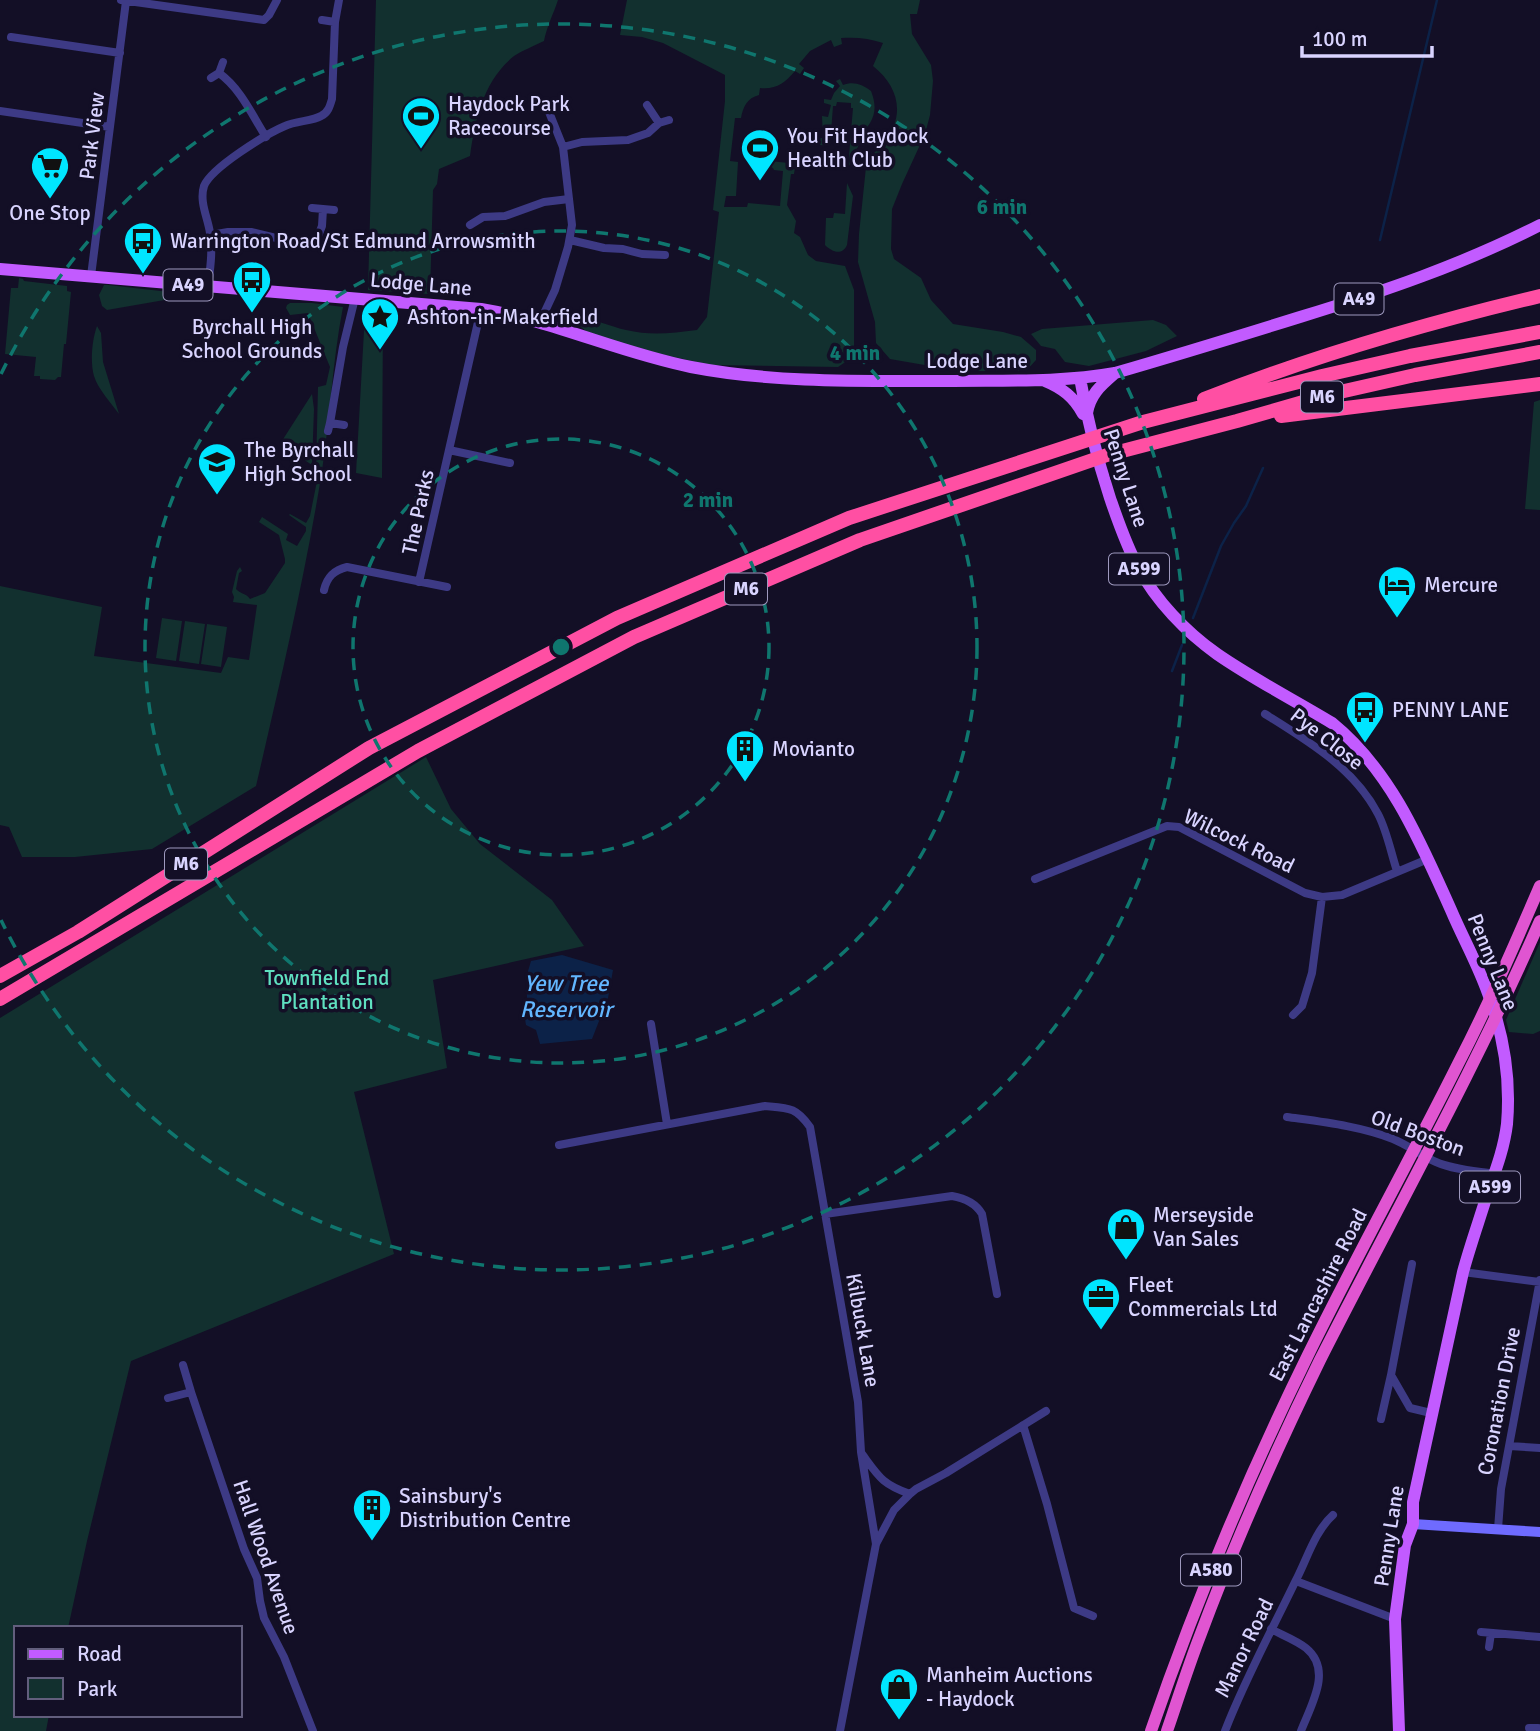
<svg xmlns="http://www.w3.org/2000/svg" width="1540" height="1731" font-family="Signika,sans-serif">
<rect width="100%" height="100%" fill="#130f26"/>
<path fill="#12302f" d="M376,0h182c-5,15 -11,26 -14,41 -10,5 -21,9 -30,15 -31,25 -39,64 -44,100l-31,13 -2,15 -4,6 -3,104 -62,-4z
M627,0h293l-3,14h-7l2,20 19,31 2,16 -3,34 -5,19 -23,50 -10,25 -1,40 3,10 27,19 10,22 22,24 50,8 18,5 15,13v10l-10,11h-67l-69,-12 -14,-16 -1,-21 -17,-60 1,-28 9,-86 5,6c4,-4 9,-8 12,-13 21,-27 13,-55 -12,-75l10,-23c-14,-5 -27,-6 -42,-5l1,6 -8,3 -3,-7 -21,11 -11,13 5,4 -4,6 -5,-3c-10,12 -20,19 -35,17l-1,7c-12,3 -16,12 -18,23h-6l-5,43 8,1 -2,34h-10l-2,11h23l1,-4 32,3 3,-35 -9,-1 -1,-2 -4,-2v-5l30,3v3h-4l-1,7h-3l-4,31 9,16 -2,12 6,4 8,18 8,6 29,5 9,24v66l-16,11 -127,-2 -46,-10 -74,-20 -15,-12 2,-5c19,1 30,8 48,12 25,6 46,3 71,0l10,-13 12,-105 -6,-2 12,-109v-26l-62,-32 -21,-6 -22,-2z
M840,79l3,6c10,-4 19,-1 28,6 8,20 2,32 -13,46l3,3 -13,28 5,-60h-2v-5l-14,-1 -1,4h-3l-3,40 -30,-3v-13h3v8h20l-1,-22 6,1 3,-12 -7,-2v-4l7,1 3,-7 6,-7 -4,-5z
M847,183l6,13 -6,49c-5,11 -15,7 -22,0l1,-27h7l1,-5 11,1z
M19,278l4,1 1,2 43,5v5l4,1 -5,52h-2l-3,33h-3l-3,3 -15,-1v-3h-6l2,-19 -31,-3 6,-66h7z
M104,285h4l70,8 -2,5 -69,12 -5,-4 -3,-11z
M290,303h22l31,4c-11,56 -13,113 -22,170 -17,104 -41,206 -65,309l-104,63 -77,8h-53l-13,-30 -9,-2v-239l102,21 -8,49 127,17 7,-16 21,3 8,-55 -24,-3 1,-5 -2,-5 5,-21 3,-4 2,4 -3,2 -3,16c4,5 10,4 14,10l15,-6 20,-30v-4l-6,-24 -20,-13 3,-5 26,17 -2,6 11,6 9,-15v-4l-17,-12 1,-1 16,9 4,-7 9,-45 -3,-2 2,-82 8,-2 4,-18 -22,-54 -18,2 -4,-7 1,-3z
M383,312l-1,166 -26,-5 9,-160z
M1153,320l13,5 11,11 -31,15 -57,15 -24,-4 -10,-13 -14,-3 -10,-12 11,-5z
M97,326l4,7 2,29 16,52c-8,-11 -21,-25 -25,-38 -4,-14 -2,-36 3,-50z
M312,394l2,15 -2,56 -15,-10 1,-4 -6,-4 -2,4 -10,-7z
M1540,400v110l-15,-1 9,-107z
M162,618l20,3 -6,40 -20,-3z
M185,621l20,3 -6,40 -20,-3z
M207,624l20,3 -6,40 -20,-3z
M426,757l25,52 29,35 72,56 32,46 -151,34 14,88 -93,24 40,162 -263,107 -44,180 -19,87h-52v87h33l-3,16h-46v-713z
M1540,942v89l-7,3 -24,-2 -3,-12z"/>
<path fill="#0c2248" d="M562,955l51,15 -5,28 -16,41 -52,5 -4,-14 -10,-5 -2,-12 3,-16 -1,-19 5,-17z"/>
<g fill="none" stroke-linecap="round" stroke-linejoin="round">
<path stroke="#0c2248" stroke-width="2.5" d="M1380,240l57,-240
M1193,618l28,-72 13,-23 12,-17 17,-38
M1172,671l10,-26"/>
<path stroke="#3d3a85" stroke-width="8" d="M121,0l143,20 5,-5 8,-15
M322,20l13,2
M11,37l109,16
M219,73c22,16 33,42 47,64
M211,78l8,-5 4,-11
M647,105l12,18
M0,111l110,16
M563,147l19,-5 46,-2 20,-7 11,-10 10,-3
M312,208l22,2
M470,225l13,-8 22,-1 39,-14 25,-3
M211,235l17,-3h23l54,13 12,-6 5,-13 1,-17
M570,240l34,8 19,1 19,5 23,1
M91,276l35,-275
M208,287c2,-17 5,-36 2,-54 -2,-15 -11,-31 -6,-47 7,-18 62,-52 81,-60 11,-5 28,-5 36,-10 7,-3 9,-10 11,-17l3,-77 4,-22
M540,322l15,-32 13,-43 4,-22 -9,-78 -18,-45
M330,423l13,-76 12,-49
M328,431l2,-8 14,2
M449,450l61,13
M419,582l62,-273
M324,590c3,-13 10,-20 23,-23l100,20
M1265,714c43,27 89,54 113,100 9,17 13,39 19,57
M1035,879l132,-53 12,1 126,66 17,4 20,-2 86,-36
M1293,1015l9,-9 10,-33 10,-76
M651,1024l16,100
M1287,1117c36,5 73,9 106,22 15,6 29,17 43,23 18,8 40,9 59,12
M559,1145l206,-39c24,2 31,1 45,21l48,275 3,50 15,92
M825,1214l127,-18c12,2 23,6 30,18l15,80
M1463,1272l77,10
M1391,1375l21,-111
M191,1392l53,157 13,29 3,23 4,17 20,39 29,74
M168,1398l23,-6 -8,-27
M1381,1419l10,-44 19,33 21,5
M1023,1425l24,79 27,104 19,8
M1509,1446l31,2
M862,1454c17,23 20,30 48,40
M1498,1529l3,-40 39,-209
M1296,1581l99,38
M1271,1629c11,6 25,11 35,19 27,22 5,57 -5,83
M1481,1632l59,5
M1489,1647l2,-14
M1529,1728h9v3
M840,1731l36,-187 18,-34 16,-16 6,-5 30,-16 100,-62
M1225,1731c20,-52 47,-101 71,-151 11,-21 19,-49 37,-65"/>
<path stroke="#6f6bff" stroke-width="10" d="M1413,1524l127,8"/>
<path stroke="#c25bff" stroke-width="12" d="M0,269l481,40c72,12 139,44 210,58 83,16 170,14 254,14 57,-1 114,2 170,-8 62,-18 124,-37 185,-56 82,-25 164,-53 240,-92
M1080,378c7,41 17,80 30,120 8,23 16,47 28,69 18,34 48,65 79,87 36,25 77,46 115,69 59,48 88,118 119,187 11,26 25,51 35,78 17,43 25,89 21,136 -3,25 -12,48 -20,71 -8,26 -17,51 -24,77l-50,230v22l-8,21 -10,74 4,112
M1045,381c17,7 29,16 38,33
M1087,413c3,-18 13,-27 27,-39"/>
<path stroke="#e055d1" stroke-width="12" d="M1151,1731c44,-128 97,-254 157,-376 48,-98 101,-193 150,-291 30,-58 56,-118 82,-178
M1167,1731c11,-32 21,-64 33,-95 35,-94 76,-186 120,-276 74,-146 154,-289 220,-439"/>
<path stroke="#ff4fa3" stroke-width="14" d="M1204,399c109,-43 222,-76 336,-103
M1281,416l259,-32
M0,976l78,-44 291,-184 248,-130 232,-100 294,-96 179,-46 88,-20 130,-24
M0,999l418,-248 216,-114 226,-97 247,-85 130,-34 94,-27 84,-19 125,-23"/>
</g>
<g fill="none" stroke="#0f766e" stroke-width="3.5" stroke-dasharray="12 9">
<circle cx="561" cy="647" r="208"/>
<circle cx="561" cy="647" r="416"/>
<path d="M1 374A623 623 0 1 1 1 920"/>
</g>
<defs>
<g id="stadium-pin" transform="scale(2.0125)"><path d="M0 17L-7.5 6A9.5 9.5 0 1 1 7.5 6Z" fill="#00e5ff" stroke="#130f26"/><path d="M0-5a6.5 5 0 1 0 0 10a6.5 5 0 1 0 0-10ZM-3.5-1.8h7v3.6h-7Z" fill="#111"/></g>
<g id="supermarket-pin" transform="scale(2.0125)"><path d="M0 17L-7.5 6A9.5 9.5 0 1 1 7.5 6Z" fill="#00e5ff" stroke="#130f26"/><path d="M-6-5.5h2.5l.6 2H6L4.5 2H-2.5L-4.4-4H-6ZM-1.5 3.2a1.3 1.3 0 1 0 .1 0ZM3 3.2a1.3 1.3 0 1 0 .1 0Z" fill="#111"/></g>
<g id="bus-pin" transform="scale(2.0125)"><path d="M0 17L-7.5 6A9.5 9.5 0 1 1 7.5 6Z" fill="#00e5ff" stroke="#130f26"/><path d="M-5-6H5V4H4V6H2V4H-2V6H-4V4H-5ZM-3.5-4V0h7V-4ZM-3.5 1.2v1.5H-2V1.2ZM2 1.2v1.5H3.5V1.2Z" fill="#111"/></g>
<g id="sight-pin" transform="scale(2.0125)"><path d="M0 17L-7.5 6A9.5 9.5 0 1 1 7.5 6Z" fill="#00e5ff" stroke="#130f26"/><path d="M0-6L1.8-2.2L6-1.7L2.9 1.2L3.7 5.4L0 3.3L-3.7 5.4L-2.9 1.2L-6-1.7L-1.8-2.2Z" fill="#111"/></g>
<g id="school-pin" transform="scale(2.0125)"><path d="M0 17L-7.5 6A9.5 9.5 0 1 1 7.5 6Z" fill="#00e5ff" stroke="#130f26"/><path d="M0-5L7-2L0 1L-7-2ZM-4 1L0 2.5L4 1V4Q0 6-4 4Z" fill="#111"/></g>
<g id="hotel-pin" transform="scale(2.0125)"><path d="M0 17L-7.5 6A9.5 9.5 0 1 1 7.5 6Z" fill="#00e5ff" stroke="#130f26"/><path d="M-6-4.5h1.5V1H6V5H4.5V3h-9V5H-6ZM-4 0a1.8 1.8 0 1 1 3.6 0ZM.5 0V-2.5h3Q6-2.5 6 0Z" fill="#111"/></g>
<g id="building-pin" transform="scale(2.0125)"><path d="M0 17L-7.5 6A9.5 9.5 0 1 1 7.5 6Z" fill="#00e5ff" stroke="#130f26"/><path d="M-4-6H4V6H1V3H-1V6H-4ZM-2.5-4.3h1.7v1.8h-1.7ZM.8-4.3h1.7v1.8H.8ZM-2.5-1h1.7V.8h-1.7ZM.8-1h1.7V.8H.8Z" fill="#111"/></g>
<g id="shop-pin" transform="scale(2.0125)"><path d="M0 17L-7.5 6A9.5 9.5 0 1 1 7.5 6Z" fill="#00e5ff" stroke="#130f26"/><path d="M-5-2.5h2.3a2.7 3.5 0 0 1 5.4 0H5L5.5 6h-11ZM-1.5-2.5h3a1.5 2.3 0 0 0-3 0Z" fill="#111"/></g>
<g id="office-pin" transform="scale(2.0125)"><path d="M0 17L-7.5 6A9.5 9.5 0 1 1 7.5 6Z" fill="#00e5ff" stroke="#130f26"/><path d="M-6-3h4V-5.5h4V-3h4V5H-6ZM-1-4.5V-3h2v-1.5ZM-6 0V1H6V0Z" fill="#111"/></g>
</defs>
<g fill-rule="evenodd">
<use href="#stadium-pin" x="421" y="116"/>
<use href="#stadium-pin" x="760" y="148"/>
<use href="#supermarket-pin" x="50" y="166"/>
<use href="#bus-pin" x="143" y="241"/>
<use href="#bus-pin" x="252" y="280"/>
<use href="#sight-pin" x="380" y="317"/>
<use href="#school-pin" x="217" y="462"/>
<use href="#hotel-pin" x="1397" y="585"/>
<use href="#bus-pin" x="1365" y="710"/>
<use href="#building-pin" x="745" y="749"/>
<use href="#shop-pin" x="1126" y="1227"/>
<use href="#office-pin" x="1101" y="1297"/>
<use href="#building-pin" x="372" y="1508"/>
<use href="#shop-pin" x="899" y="1687"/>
</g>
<g text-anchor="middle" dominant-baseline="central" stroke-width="7" stroke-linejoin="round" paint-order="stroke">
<g fill="#130f26" stroke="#9e99be" stroke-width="2">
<rect x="163.5" y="269.5" width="49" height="31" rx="5"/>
<rect x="1334.5" y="283.5" width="49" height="31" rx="5"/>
<rect x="1301" y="381.5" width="42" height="31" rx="5"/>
<rect x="1109" y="553.5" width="60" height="31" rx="5"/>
<rect x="725" y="573.5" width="42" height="31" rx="5"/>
<rect x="165" y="848.5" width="42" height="31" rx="5"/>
<rect x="1460" y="1171.5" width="60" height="31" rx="5"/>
<rect x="1181" y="1554.5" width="60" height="31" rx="5"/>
</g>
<g font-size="19" font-weight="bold" fill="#d9d4ff">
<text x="188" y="285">A49</text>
<text x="1359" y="299">A49</text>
<text x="1322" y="397">M6</text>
<text x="1139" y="569">A599</text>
<text x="746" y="589">M6</text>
<text x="186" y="864">M6</text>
<text x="1490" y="1187">A599</text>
<text x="1211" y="1570">A580</text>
</g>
<g font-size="21" fill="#d9d4ff" stroke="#130f26" text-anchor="start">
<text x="448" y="104">Haydock Park<tspan x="448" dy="24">Racecourse</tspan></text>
<text x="787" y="136">You Fit Haydock<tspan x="787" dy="24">Health Club</tspan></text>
<text x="50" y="213" text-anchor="middle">One Stop</text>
<text x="170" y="241">Warrington Road/St Edmund Arrowsmith</text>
<text x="407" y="317">Ashton-in-Makerfield</text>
<text x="252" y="327" text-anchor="middle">Byrchall High<tspan x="252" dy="24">School Grounds</tspan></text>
<text x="244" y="450">The Byrchall<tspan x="244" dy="24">High School</tspan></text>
<text x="1424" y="585">Mercure</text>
<text x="1392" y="710">PENNY LANE</text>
<text x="772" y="749">Movianto</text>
<text x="1153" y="1215">Merseyside<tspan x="1153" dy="24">Van Sales</tspan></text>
<text x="1128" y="1285">Fleet<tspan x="1128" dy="24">Commercials Ltd</tspan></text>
<text x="399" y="1496">Sainsbury's<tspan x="399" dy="24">Distribution Centre</tspan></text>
<text x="926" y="1675">Manheim Auctions<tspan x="926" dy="24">- Haydock</tspan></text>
</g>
<g font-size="21" fill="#d9d4ff" stroke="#130f26">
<text transform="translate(92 136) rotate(-83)">Park View</text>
<text transform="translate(421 284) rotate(5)">Lodge Lane</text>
<text x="977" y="361">Lodge Lane</text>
<text transform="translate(1126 478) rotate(72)">Penny Lane</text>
<text transform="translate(418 512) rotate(-78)">The Parks</text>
<text transform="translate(1327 739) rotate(38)">Pye Close</text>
<text transform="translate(1239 841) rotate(26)">Wilcock Road</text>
<text transform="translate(1493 962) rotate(68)">Penny Lane</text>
<text transform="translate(1418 1133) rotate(20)">Old Boston</text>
<text transform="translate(1318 1295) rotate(-63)">East Lancashire Road</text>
<text transform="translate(863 1330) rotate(80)">Kilbuck Lane</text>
<text transform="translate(1499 1401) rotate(-79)">Coronation Drive</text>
<text transform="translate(1389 1536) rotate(-81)">Penny Lane</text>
<text transform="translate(266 1557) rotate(71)">Hall Wood Avenue</text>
<text transform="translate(1244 1648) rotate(-64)">Manor Road</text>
</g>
<g font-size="21" fill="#5fe0c0" stroke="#130f26">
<text x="327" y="978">Townfield End<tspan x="327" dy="24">Plantation</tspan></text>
</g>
<g font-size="23" font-style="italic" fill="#62b6ff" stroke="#130f26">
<text x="566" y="983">Yew Tree<tspan x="566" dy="26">Reservoir</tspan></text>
</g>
</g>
<circle cx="561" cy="647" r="10" fill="#0f766e" stroke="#130f26" stroke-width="3.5"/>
<g font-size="21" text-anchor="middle" font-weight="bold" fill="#0f766e" stroke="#130f26" stroke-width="7" stroke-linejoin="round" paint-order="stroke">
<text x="1002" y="214">6 min</text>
<text x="855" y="360">4 min</text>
<text x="708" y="507">2 min</text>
</g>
<rect x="14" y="1626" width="228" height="91" fill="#130f26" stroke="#625e7d" stroke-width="2"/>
<rect x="28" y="1649" width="35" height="10" fill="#c25bff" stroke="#625e7d" stroke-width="2"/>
<text x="77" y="1661" font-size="21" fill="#d9d4ff">Road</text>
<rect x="28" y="1678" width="35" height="21" fill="#12302f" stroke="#625e7d" stroke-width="2"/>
<text x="77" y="1696" font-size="21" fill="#d9d4ff">Park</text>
<path d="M1302 46v10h130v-10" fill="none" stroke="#d9d4ff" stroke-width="3.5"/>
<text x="1312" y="46" font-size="21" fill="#d9d4ff" stroke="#130f26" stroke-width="5" paint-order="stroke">100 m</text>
</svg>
